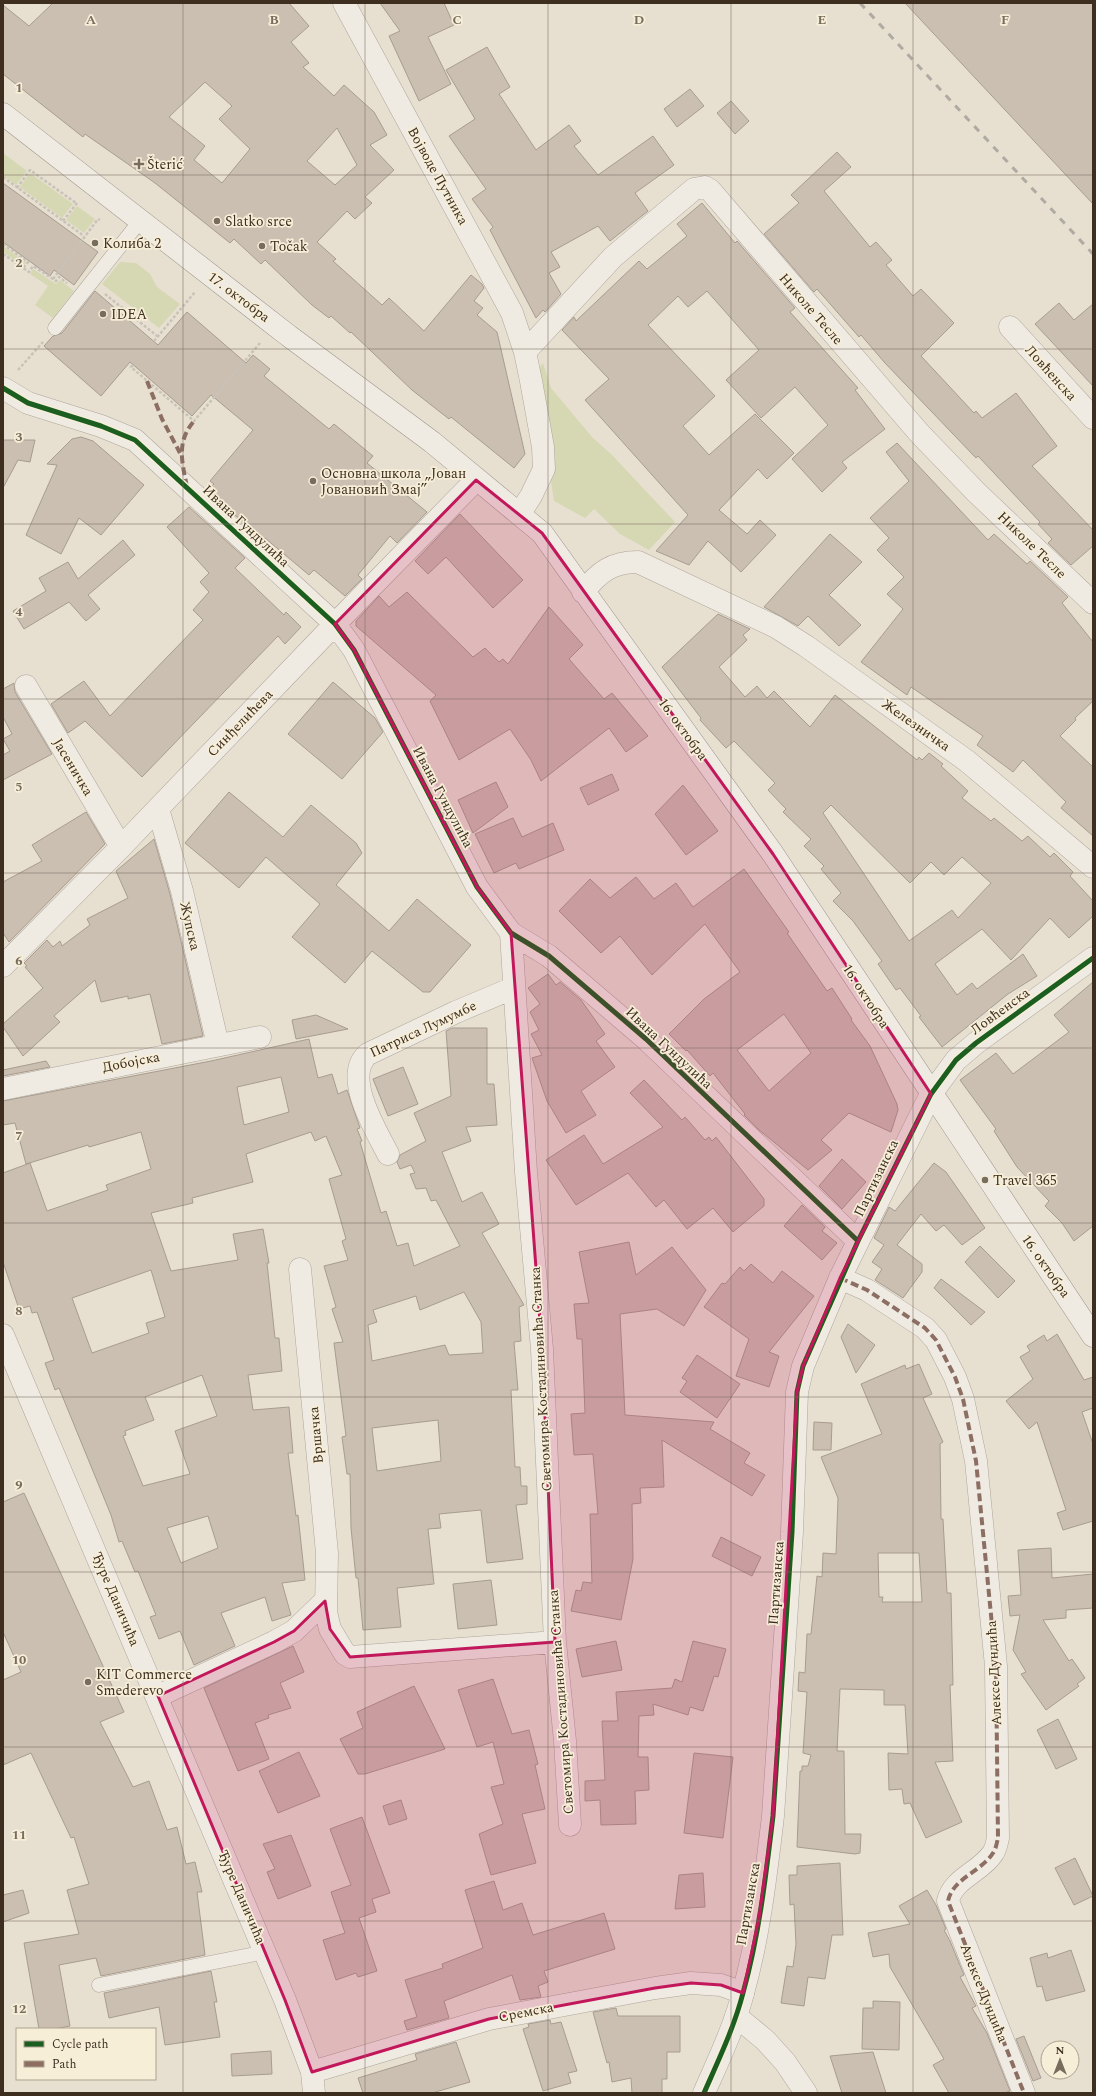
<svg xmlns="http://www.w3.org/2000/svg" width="1096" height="2096" font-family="Spectral,serif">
<rect width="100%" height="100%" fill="#e7e0d1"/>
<path fill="#d6d7b3" d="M3,153l24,18 -11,14 -13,-9z
M30,173l43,31 -11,14 -42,-31z
M77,206l18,13 -11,14 -18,-13z
M3,246l23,16 -3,4 -20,-14z
M120,262l16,1 14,11 7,13 23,17 -21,24 -57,-44z
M33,269l23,15 4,-4 14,11 -21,27 -18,-13 13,-19 -18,-12z
M543,363l8,25 41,49 20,18 63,67 -26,28 -29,-16 -26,-25 -9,9 -31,-17 -19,-127z"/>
<path fill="#cbbfb2" stroke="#a89c90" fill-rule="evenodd" d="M53,3h236l20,23 -18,16 18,21 -6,4 31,29 10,-11 30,27 13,23 -17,10 24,25 -29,27 7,6 -17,16 -8,-8 -30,31 19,17 -3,2 49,44 7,-7 35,33 47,-56 11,9 2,4 -10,13 9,7 -6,7 20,17 28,122 -11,14 -63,-51 -2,2 -37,-29 -61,-58 -1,1 -19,-17 -2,2 -17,-13 -47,-45 -4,4 -27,-25 -4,4 -75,-60 -70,-49 -2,3 -80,-63v-69l26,21zM205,82l27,24 -13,13 31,30 -28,34 -28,-23 11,-14 -36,-29zM337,128l20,37 -22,20 -28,-24z
M380,3h64l10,22 -26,12 23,47 -32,17 -30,-65 11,-5z
M905,3h188v201z
M487,47l23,40 -11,7 37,56 33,-25 12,16 -7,5 24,29 55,-39 21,29 -39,28 13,18 -38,30 -12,-15 -47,26 9,15 -11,6 12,21 -16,18 -2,-2 -7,8 -46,-88 3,-3 -21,-28 14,-10 -37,-53 26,-17 -29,-49z
M690,89l14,17 -27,21 -13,-18z
M731,101l18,20 -14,13 -18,-21z
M837,152l14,15 -27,24 46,56 6,-5 16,18 -6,5 27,31 8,-7 33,34 -33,33 53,57 2,-2 6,7 34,-25 41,53 -25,20 61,64v16l-22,19 -23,-22 4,-4 -14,-15 2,-2 -62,-66 -2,2 -91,-95 -24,-28 -2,2 -42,-48 -3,3 -50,-58 35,-31 -8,-8z
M3,183l95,69 -24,33 -20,-15 -4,6 -47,-34z
M702,203l33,40 2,-2 58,67 -5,4 68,76 -3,2 30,39 -43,33 5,6 -25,24 -30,-33 36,-34 -33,-38 -34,31 -35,-38 33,-30 -52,-59 -19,16 -10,-11 -30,29 67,71 -32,30 26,29 46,-41 39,39 -27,26 -9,-10 -39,41 28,24 13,-14 16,15 -35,37 -33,-31 -19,24 -33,-14 32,-36 -103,-115 24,-21 -47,-49 12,-13 2,4 63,-60 8,8 40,-33 -10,-12z
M95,291l63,54 29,-33 59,51 7,-8 17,14 -6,7 65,53 5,-5 39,32 -6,7 60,49 -30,31 -7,-7 -32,39 4,4 -17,17 -31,-26 -5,5 -44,-37 -2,2 -56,-50 7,-6 -4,-3 43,-51 -42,-35 -19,21 -62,-54 -29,34 -57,-50 9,-10 9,-3z
M1059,303l15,17 19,-16v82l-58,-62z
M81,437l12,4 51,44 -43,50 -22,-17 -18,36 -35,-19 31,-70 -10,-1 25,-25z
M3,440h32l-5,22 -12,-2 -15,28z
M897,443l91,97 6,-6 33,30 3,-3 38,36 -6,6 31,39v59l-18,17 1,2 -16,16 33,31v69l-32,-28 5,-6 -43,-42 -10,12 -36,-27 6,-9 -72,-49 -4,8 -46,-33 42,-53 -16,-15 17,-17 -27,-27 12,-12 -19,-20 39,-37 -23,-29z
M189,507l56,51 -10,10 49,47 2,-3 15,15 -16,17 -7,-8 -136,141 -57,-56 -17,12 -17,-29 33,-23 26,35 93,-96 -10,-10 16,-18 -9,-10 9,-9 -42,-46z
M460,514l63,66 -30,28 -47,-51 -18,17 -13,-13z
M830,534l32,28 -33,33 32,30 -22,21 -31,-30 -10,10 -34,-19z
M123,540l12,15 -47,40 12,14 -14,12 -17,-19 -45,27 -11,-18 33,-20 -7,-13 29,-16 10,17z
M407,592l66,65 12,-9 14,14 4,-3 5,5 41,-57 34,38 -14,14 35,40 8,-6 36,43 -22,16 -17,-24 -68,53 -10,-21 -21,-31 -51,31 -29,-59 6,-6 -80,-69v-5l23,-25 10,11z
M718,614l32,15 -7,6 4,5 -28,27 26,30 12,-11 10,12 7,-7 36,36 25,-32 82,65 2,-3 3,3 7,-7 14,11 -2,2 27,25 -6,7 29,23 3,-3 28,23 6,-5 22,21 4,-4 19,19 -3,4 23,25v15l-24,22 -19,-20 -39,42 -29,-31 -47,35 22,31 15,-12 5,6 46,-35 14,22 -29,18 -66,53 -23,-30 2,-1 -21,-28 -4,2 -18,-26 4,-3 -29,-40 -20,-20 8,-8 -20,-24 3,-3 -20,-20 7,-7 -28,-27 3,-3 -18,-19 7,-7 -41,-42 -8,7 -26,-28 1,-2 -39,-51zM831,805l79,78 21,-21 13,13 18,-18 29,26 -33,35 -6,-8 -43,31 -86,-128z
M333,682l42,36 8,14 -41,47 -54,-45z
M14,683l1,9 37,62 -49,26v-25l7,-4 -7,-12 9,-5 -9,-17v-28z
M612,774l7,16 -31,15 -8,-17z
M496,782l12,25 -35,26 -15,-33z
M683,785l35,46 -32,24 -31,-41z
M229,792l54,45 28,-32 45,38 6,10 -26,32 53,46 28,-32 54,46 -41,47h-7l-51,-41 -27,32 -53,-46 28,-33 -54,-47 -27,31 -54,-45z
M86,812l19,32 -96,98 -6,-9v-51l39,-21 -10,-16z
M513,818l9,19 31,-14 11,27 -45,19 -3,-6 -22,10 -19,-39z
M154,839l16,55 33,142 -41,8 -12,-50 -22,5v-3l-27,6 -6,-22 -41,36 6,6 -37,34 -20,-29v-3l40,-36 -18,-21 2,-1 -3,-3 23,-23 6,7 7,-6 2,5 28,-21 -3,-6 41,-21 -12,-27z
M744,869l45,63 -2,1 40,58 5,-3 20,31 -1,1 19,26 27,58 1,6 -7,22 -42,-19 -28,27 11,10 -24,20 -50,-41 -14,-14 1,-1 -32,-41 -3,3 -23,-26 -1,1 -17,-17 35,-35 36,-27 -35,-48 -53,51 -32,-39 -19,17 -42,-42 31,-32 20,19 26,-21 18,22 22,-16 17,24zM784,1014l27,39 -42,38 -32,-41z
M548,974l8,11 4,-3 21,18 24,34 -9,7 19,26 -34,24 15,24 -30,18 -19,-32 -15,-43 10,-3 -11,-21 8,-4 -9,-18 10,-8 -12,-16z
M1093,982v244l-19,15 -12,-18 -17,-17 4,-5 -32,-34 -23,-36 2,-2 -36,-49 36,-27 17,21 56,-42 -15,-17z
M316,1015l32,14 -52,10 -4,-19z
M452,1028h35v56h7l3,41 -31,2 5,14 -29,11 20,50 20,-10 17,32 -17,9 42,72 -5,2 2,34 -7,1 4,48h-7l4,77h5l1,19h6v18l-11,1 7,54 -36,4 -6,-53 -42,4 2,14 -13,1 6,55 -37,4 4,39 -38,3 -5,-52h-2l-5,-50 -1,-54h-3l-5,-37 4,-1 -12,-93 9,-1 -11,-33 4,-2 -12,-41 24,-6 -6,-19 4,-2 -17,-60 13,-4 -16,-39 -11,5 -4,-9 -65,22 7,28 -61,16 1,5 -42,10 20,58 67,-11 -5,-26 30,-5 6,34h-2l8,75h4l3,33 -34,4 5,35 36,-3 4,46h-5l8,63 2,-1 7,65 -23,3 9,32 -19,6 -7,-24 -44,16 14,33 -41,19 -14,-34 -21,8 -9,-22 6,-2 -18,-44 -3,1 -13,-31 -3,1 -8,-27 -52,-127 -4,2 -10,-27 9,-3 -17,-48 -5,1 -2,-7 -11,3 -16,-47v-89l27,-10 17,48 61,-21 -2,-5 45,-16 -10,-37 -52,15 -1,-2 -62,19 -11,-41 -12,2v-24l208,-40 98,-22 9,39 14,-4 6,20 9,-4 13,38 -3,1 5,12 -2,1 21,71 5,-2 11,35 11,-3 6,23 46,-20 -24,-46 -5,1 -5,-13 -10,1 -6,-15 5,-1 -4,-8 -11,4 -3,-7 3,-7 26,-14 -12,-28 37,-17 -5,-65zM281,1077l8,35 -45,13 -7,-38zM151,1270l14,47 -19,6 3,10 -57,20 -20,-55zM464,1292l17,30 2,31 -34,2 -4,-10 -73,16 -4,-36 9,-3 -4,-12 43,-14 4,14zM202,1375l15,41 -42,15 15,43 -47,12 -20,-50 3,-1 -1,-4 29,-11 -9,-23zM438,1420l3,41 -64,10 -5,-43zM208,1516l10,32 -37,15 -14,-35z
M46,1061l4,6 -47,9v-6z
M403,1067l15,37 -30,12 -15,-37z
M644,1080l38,40 3,-3 20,23 4,-3 3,4 4,-4 48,62v7l-31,26 -20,-24 -26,21 -23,-29 -8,7 -28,-34 -52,32 -30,-45 38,-25 19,29 60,-37 -33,-34z
M842,1159l24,23 -24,27 -23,-23z
M934,1163l12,9 39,56 -23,17 -18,-20 -8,6 -15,-17 -24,31 25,19v8l-19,26 -28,-18 7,-11 -10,-7 12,-17 -10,-7 15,-31 6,4z
M802,1205l23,22 -3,4 15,12 -15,17 -38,-34z
M629,1242l7,33 36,-28 34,43 -22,36 -27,-17 -37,5 5,101 89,7 -4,7 40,24 -6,10 21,12 -13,21 -90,-56 2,47 -24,1 1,15 -9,1 1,55 -12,61 -50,-9 5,-21 5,1 2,-9 9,1 -2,-69h8l-5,-60 -19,1 -3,-41 14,-1 -3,-74h-5l-3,-35 15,-1 -10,-51z
M980,1246l35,35 -17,17 -33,-36z
M751,1264l22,19 9,-12 32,25 -45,56 10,4 -10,31 -33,-11 13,-37 -45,-32 18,-24 3,1 15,-17 4,4z
M941,1279l44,33 -14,13 -37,-37z
M848,1324l27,21 -19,28 -15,-36z
M1057,1334l27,46 9,-3v31l-11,4 11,32v77l-30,9 -6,-17 9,-3 -29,-88 -8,7 -23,-28 27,-22 -13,-22 10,-6 -3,-5 17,-11 3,6z
M697,1355l43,29 -23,34 -37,-26 7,-11 -5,-3z
M919,1364l13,30 -9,4 20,44 -3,2 1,75h2l4,74h4l2,92h-3l3,76 -18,1 27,60 -36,16 -16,-35 -6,1 -2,-15 -13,1 -1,-37 20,1 -3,-49h-21v-15l-44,-1 -3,62h7l1,83h16l-1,19 -5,1 -58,-7 3,-76h2v-5h6l3,-11 -8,-2 4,-61 -9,-1 1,-19 6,1 2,-39h4l6,-58 5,1 1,-24 13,1 2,-56 -17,-41 61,-23 -21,-50 44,-19 1,4zM878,1553h41l3,49h-40l1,-5h-4z
M814,1422l18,1 -1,27h-18z
M24,1493l100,219 -24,10 33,65 16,-6 18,49 10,-3 9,37 9,-2 7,30h-5l8,63 -104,21 -5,-18 -37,7 11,61 -16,3h-15l-15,-86 55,-9 -12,-44 22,-6 -15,-47 -3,1 -40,-85 -28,12v-85l18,-8 -18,-40v-130z
M721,1537l40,20 -9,19 -40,-20z
M1051,1548l1,30 41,-4v34l-27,2v8l-23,2 26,41 3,-2 13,19 -8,6 2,2 -33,24 -25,-36 5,-2 -13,-22 7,-35 -10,1 -2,-20 13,-1 -3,-45z
M491,1580l6,45 -39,4 -5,-45z
M616,1641l6,29 -40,7 -6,-28z
M693,1641l33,8 -8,28 -4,-1 -11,35 -13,-4 -2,8 -35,-11 1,11 -15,1 -1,41h10l1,33 -14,1 1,33 -35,1 -1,-25 -15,1v-20l20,-1 -3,-59h16l-2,-29 56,-4 3,-9 7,3z
M293,1646l11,26 -24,11 11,25 -23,7 1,3 -14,5 14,36 -31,12 -34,-83z
M493,1679l19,55 17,-4 9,34 -3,1 10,44 -23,5 14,49 -45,12 -12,-41 24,-10 -12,-37 13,-3 -11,-42 -16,5 -19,-57z
M414,1686l31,63 -80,25h-7l-18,-35 23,-11 -6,-16z
M1058,1719l19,40 -21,10 -19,-39z
M299,1752l21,44 -42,17 -19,-42z
M694,1753l39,4 -10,81 -39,-5z
M401,1800l6,19 -18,6 -6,-19z
M362,1817l28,76 -18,6 4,13 -17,6 18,53 -19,6 -2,-4 -20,7 -13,-40 22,-7 -14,-41 20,-7 -21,-56z
M291,1835l20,51 -33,13 -11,-27 8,-3 -12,-25z
M1075,1858l18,38 -19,9 -19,-37z
M840,1863l3,72h-11l-7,44 -17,-2 -4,29 -23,-3 6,-37 6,1 3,-23 -2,-40 -4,1 -1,-30h8v-9z
M703,1873l2,34 -30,2 4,-34z
M494,1881l9,29 19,-7 11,32 71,-22 11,36 -71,22 4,11 -10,4 3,11 -21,3 -8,-25 -68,26 5,17 -42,12 -3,-9 13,-4 -12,-37 38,-12 -1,-4 41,-16 -18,-58z
M23,1890l6,23 -26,9v-27z
M927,1890l9,15 10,24 -2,1 6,11 14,34 -4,2 16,29 -4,2 15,25 23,58 -6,2h-55l-16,-28 11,-6 -54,-92 -1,-13 -16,3 -5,-24 42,-9 -11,-18z
M1071,1950l14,41 -39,10 -4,-15 -5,1 -7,-29 17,-5 1,5z
M211,1971l6,31h-3l6,35 -55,8 -6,-38 -50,11 -5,-25z
M873,2001l27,1 -1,48 -37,-1 1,-41h10z
M616,2008l2,8h62v36h-13v27h-5v14h-30l-1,-15 -19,4 -3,-20 -2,1 -14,-51z
M550,2020l1,4 10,-2 16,49 -9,2 3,10 -28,8 -20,-62 6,-2 -1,-3z
M1024,2036l17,42 -8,3 -17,-42z
M456,2042l14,40 -38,11h-69l-5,-15 59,-18 -2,-6z
M271,2051l1,23 -40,2 -1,-22z
M873,2052l13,41h-44l-12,-37z"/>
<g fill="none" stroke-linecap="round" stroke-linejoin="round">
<g stroke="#ada599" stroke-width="15">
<path id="service" d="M55,328l85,-107
M99,1985l166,-33"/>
</g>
<g stroke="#ada599" stroke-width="23">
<path id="minor" d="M344,3l168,310 13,39 6,29 12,66 1,22 -13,27 -11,17
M1010,327l83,91
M525,352l88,-95 81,-68 11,-2 5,3 210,244 57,59 116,110
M3,388l25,15 73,23 34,14 200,184 19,26 123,237 34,46 38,23 97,83 212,202
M583,592c16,-20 29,-30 55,-30l138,65 30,19 161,115 126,106
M26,686l95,161
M158,809l24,82 36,154
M511,933l15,239 16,177 13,293 10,99 5,84
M3,966l118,-119 214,-223 141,-144
M3,1089l257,-52
M931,1094l25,-34 20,-17 117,-85
M388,1154c-12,-24 -46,-78 -20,-100l88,-42 57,-24
M300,1269l27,284 -1,59 4,17 15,25 5,3 205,-15
M840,1278l27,12 58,38 11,12 19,37 8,22 13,62 20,205 2,172c-1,4 -2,11 -5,15 -12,19 -40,25 -45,48l76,192
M158,1696l116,-54 20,-11 31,-30
M736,2016l29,24 20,22 21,31
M312,2072l177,-53 166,-31 36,-5 30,2 22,8"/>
</g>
<g stroke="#ada599" stroke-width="23">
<path id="tertiary" d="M3,1335l282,665 27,72 2,21
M704,2093c14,-32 30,-65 39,-100 16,-57 23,-118 30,-177l19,-284 5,-140 6,-26 37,-88 91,-184"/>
</g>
<g stroke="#9c958a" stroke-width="23">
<path id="secondary" d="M3,114l286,222 143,106 110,91 231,321 320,482"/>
</g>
<path stroke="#c8c2b9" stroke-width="2.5" stroke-dasharray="3 2" stroke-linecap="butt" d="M3,177l81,59
M17,188l13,-18 46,33
M63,221l14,-18
M3,244l25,18 -5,6
M3,254l26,18 4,-6 23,15 3,-4 8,6
M53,279l45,-60 2,1
M105,294l52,42
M154,341l41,-49
M133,365l-2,2 63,54 66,-78
M18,370l25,-28"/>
<use href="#service" stroke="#efebe3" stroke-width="14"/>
<use href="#minor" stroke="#efebe3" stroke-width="22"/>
<use href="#tertiary" stroke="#efebe3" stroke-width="22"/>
<use href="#secondary" stroke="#efebe3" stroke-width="22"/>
<path stroke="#afaaa2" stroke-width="3" stroke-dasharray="7 7" stroke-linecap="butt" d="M860,3l233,251"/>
<path stroke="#8d6e63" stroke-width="4" stroke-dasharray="8 4" stroke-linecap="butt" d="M147,381l15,38 18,34
M187,487c-5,-25 -11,-45 7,-66
M840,1278l27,12 58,38 11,12 19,37 8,22 13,62 20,205 2,172c-1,4 -2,11 -5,15 -12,19 -40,25 -45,48l76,192"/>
<g stroke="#f7eed8" stroke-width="8">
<path id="cycleway" d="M3,388l25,15 73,23 34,14 200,184 19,26 123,237 34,46 38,23 97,83 212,202
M704,2093c14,-32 30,-65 39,-100 16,-57 23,-118 30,-177l19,-284 5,-140 6,-26 55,-125 73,-147 25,-34 20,-17 117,-85"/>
</g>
<use href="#cycleway" stroke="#1b5e20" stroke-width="5"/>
</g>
<path fill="#c2185b" fill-opacity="0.2" stroke="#c2185b" stroke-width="3" stroke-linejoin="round" d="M476,480l66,53 231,321 158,240 -91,184 -37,88 -6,26 -24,424 -14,102 -16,75 -22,-8 -30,-2 -36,5 -166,31 -177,53 -27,-72 -127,-304 116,-54 20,-11 31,-30 5,28 20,28 205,-15 -13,-293 -31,-416 -34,-46 -123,-237 -19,-26z"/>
<path fill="none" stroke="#786c5e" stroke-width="1" stroke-opacity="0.55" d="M183,3v2090M365,3v2090M548,3v2090M731,3v2090M913,3v2090M3,175h1090M3,349h1090M3,524h1090M3,699h1090M3,873h1090M3,1048h1090M3,1223h1090M3,1397h1090M3,1572h1090M3,1747h1090M3,1921h1090"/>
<g fill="#786c5e" stroke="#f7eed8" stroke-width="1.5">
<path d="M137 158h4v4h4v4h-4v4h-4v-4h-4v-4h4z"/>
<circle cx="217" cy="221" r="4"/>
<circle cx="95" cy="243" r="4"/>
<circle cx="262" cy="246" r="4"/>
<circle cx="103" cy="314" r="4"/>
<circle cx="313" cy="481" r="4"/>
<circle cx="985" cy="1180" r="4"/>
<circle cx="88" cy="1682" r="4"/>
</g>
<g text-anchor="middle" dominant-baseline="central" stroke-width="3.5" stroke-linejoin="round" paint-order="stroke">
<g font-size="14" fill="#3d2e20" stroke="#f7eed8" text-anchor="start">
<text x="147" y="164">Šterić</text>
<text x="225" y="221">Slatko srce</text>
<text x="103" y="243">Колиба 2</text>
<text x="270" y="246">Točak</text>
<text x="111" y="314">IDEA</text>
<text x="321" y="473">Основна школа „Јован<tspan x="321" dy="16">Јовановић Змај”</tspan></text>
<text x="993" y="1180">Travel 365</text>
<text x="96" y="1674">KIT Commerce<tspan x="96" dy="16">Smederevo</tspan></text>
</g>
<g font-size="14" fill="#3d2e20" stroke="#f7eed8">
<text transform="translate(438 176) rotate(61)">Војводе Путника</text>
<text transform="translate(239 297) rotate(37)">17. октобра</text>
<text transform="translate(811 309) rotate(49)">Николе Тесле</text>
<text transform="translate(1051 373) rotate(48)">Ловћенска</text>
<text transform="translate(246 526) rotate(43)">Ивана Гундулића</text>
<text transform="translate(1032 545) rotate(44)">Николе Тесле</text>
<text transform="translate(240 723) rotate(-46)">Синђелићева</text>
<text transform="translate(916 725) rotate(35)">Железничка</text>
<text transform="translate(683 729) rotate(54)">16. октобра</text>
<text transform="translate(73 767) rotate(59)">Јасеничка</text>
<text transform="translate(443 797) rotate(62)">Ивана Гундулића</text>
<text transform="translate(190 926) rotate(77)">Жупска</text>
<text transform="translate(866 996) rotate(57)">16. октобра</text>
<text transform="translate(1000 1011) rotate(-36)">Ловћенска</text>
<text transform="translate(423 1029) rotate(-25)">Патриса Лумумбе</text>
<text transform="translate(669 1048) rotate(43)">Ивана Гундулића</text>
<text transform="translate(131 1062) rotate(-11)">Добојска</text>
<text transform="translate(876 1178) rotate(-64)">Партизанска</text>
<text transform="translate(1046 1266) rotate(55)">16. октобра</text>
<text transform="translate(541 1379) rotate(-93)">Светомира Костадиновића Станка</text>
<text transform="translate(316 1435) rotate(-95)">Вршачка</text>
<text transform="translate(776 1583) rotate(-86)">Партизанска</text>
<text transform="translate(116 1599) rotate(67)">Ђуре Даничића</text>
<text transform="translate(994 1673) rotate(-93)">Алексе Дундића</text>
<text transform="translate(561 1702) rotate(-94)">Светомира Костадиновића Станка</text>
<text transform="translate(242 1897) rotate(67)">Ђуре Даничића</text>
<text transform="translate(748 1904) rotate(-80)">Партизанска</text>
<text transform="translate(984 1993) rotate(68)">Алексе Дундића</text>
<text transform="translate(526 2012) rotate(-11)">Сремска</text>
</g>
</g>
<g font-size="13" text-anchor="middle" font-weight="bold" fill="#786c5e" stroke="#f7eed8" stroke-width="3.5" stroke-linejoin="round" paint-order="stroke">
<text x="91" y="24">A</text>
<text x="274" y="24">B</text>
<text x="457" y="24">C</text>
<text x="639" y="24">D</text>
<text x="822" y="24">E</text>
<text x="1005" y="24">F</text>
<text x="19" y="92">1</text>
<text x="19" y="267">2</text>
<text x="19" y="441">3</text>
<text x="19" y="616">4</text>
<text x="19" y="791">5</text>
<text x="19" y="965">6</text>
<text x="19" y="1140">7</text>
<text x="19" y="1315">8</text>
<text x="19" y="1489">9</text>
<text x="19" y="1664">10</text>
<text x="19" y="1839">11</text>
<text x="19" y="2013">12</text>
</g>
<rect width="1096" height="2096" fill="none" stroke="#3d2e20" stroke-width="8"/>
<rect x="16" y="2028" width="140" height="52" fill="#f7eed8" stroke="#ada18e"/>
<rect x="24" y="2041" width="20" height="6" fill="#1b5e20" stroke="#ada18e"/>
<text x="52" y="2048" font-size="12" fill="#3d2e20">Cycle path</text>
<rect x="24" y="2061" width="20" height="6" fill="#8d6e63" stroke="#ada18e"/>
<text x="52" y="2068" font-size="12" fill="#3d2e20">Path</text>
<g transform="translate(1060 2060)"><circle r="19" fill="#f7eed8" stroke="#ada18e"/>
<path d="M0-3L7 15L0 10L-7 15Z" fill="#786c5e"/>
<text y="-6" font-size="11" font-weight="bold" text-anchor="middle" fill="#3d2e20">N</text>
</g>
</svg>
